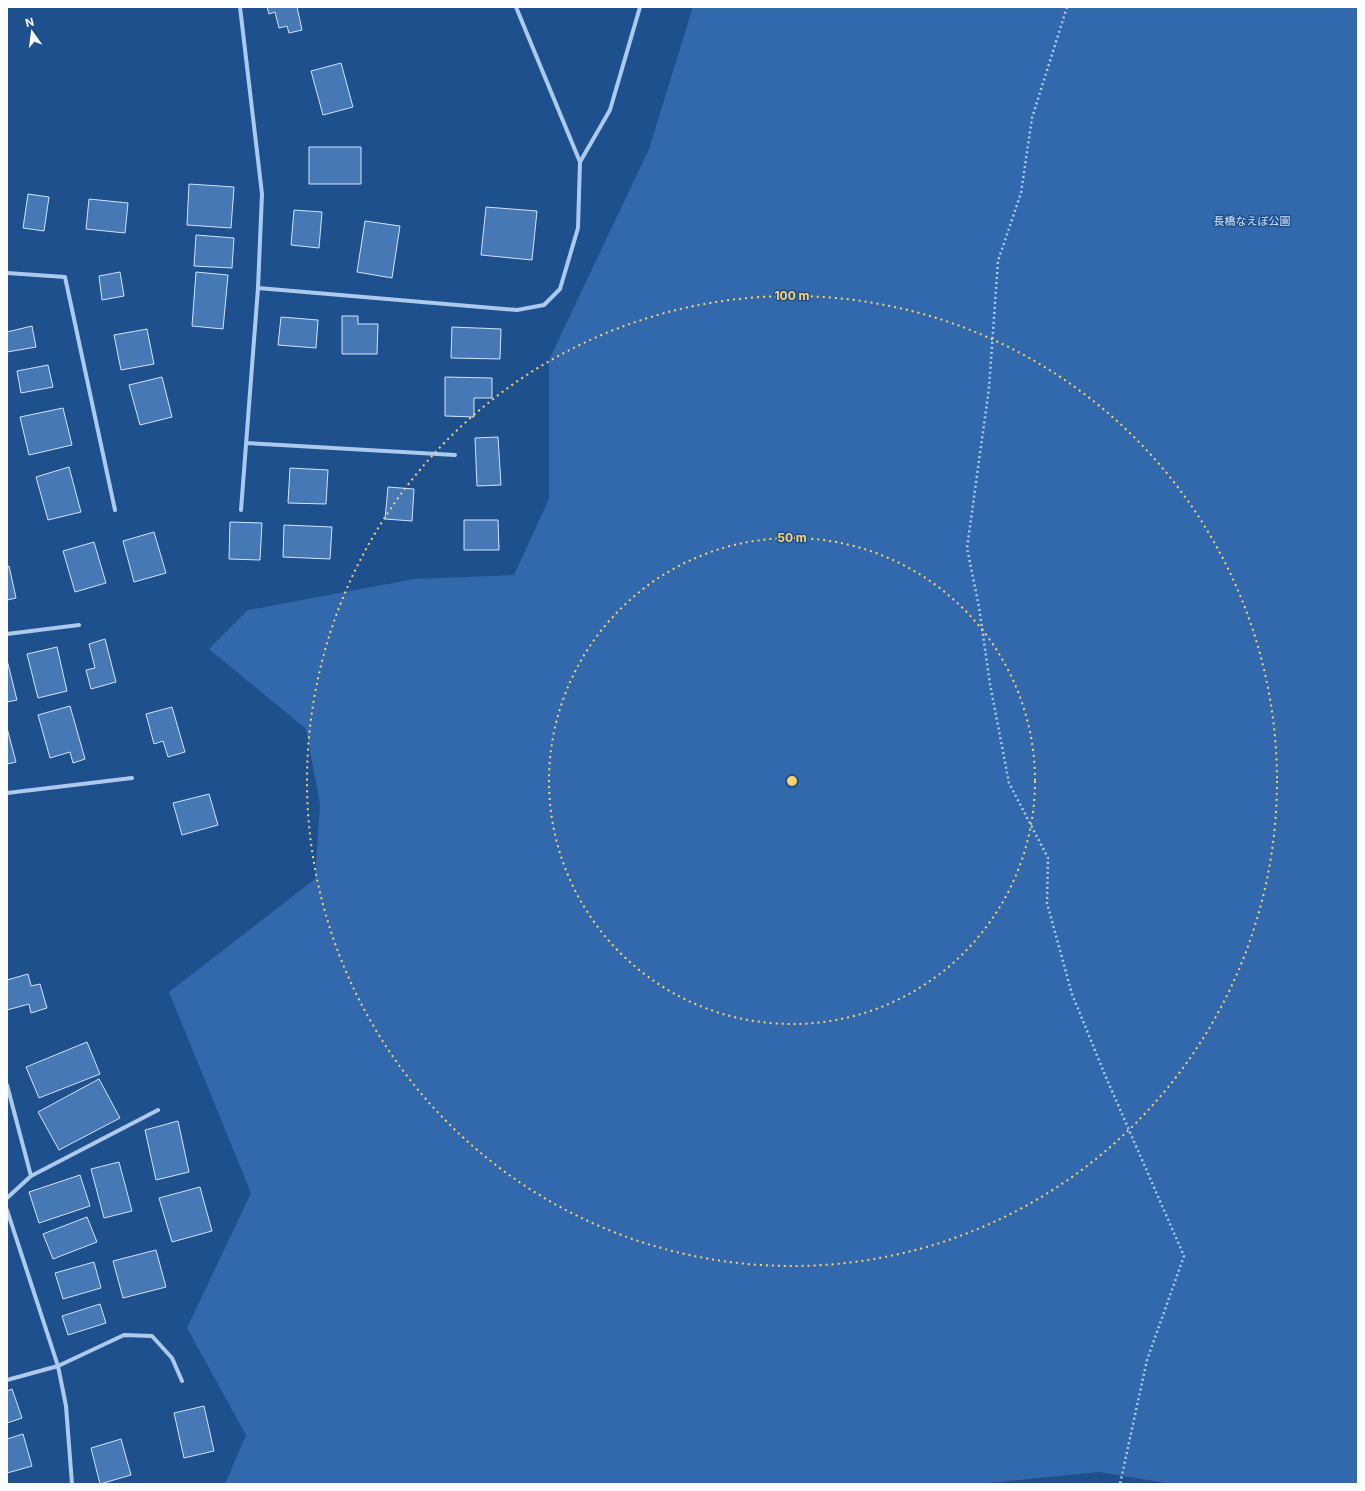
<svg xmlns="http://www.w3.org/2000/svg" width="1365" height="1491" font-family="Inter,'Noto Sans JP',sans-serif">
<rect width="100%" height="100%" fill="#1e508e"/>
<path fill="#3269ac" d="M693,7h665v1477h-186l-73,-12 -120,12h-754l21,-49 -59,-107 64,-135 -82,-201 146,-113 5,-75 -14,-75 -97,-80 39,-39 166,-31 100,-4 35,-76v-139l100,-211z"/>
<path fill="#4778b6" stroke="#d3e4f9" d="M267,7h30l5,23 -13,3 -2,-7 -8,2 -4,-16 -6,2z
M341,63l12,44 -30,8 -12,-44z
M309,147h52v37h-52z
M189,184l45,3 -3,41 -44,-3z
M28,194l21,3 -5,34 -21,-3z
M89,199l39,4 -3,30 -39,-4z
M486,207l51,4 -5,49 -51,-5z
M294,210l28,2 -3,36 -28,-3z
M365,221l35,5 -8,52 -35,-6z
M196,235l38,3 -2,30 -38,-2z
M120,272l4,24 -22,4 -3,-24z
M196,272l32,3 -5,54 -31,-3z
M342,316h16v8h20l-1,30h-35z
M281,317l37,3 -2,28 -38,-3z
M32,326l4,21 -29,5v-20z
M452,327l49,2 -1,30 -49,-1z
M147,329l7,35 -33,6 -7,-35z
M48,365l5,22 -32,6 -4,-22z
M162,377l10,40 -32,8 -11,-40z
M445,377l47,1v20h-18v19l-29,-1z
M63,408l9,37 -43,10 -9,-38z
M498,437l3,48 -24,1 -2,-48z
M69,467l12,45 -33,8 -12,-43z
M290,468l38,2 -2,34 -38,-1z
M388,487l26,2 -2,32 -27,-2z
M464,520h34l1,30h-35z
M230,522l32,1 -2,37 -31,-1z
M284,525l48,2 -2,32 -47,-2z
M154,532l12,41 -32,9 -11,-41z
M94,542l12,41 -31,9 -12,-41z
M9,566l7,32 -9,2v-33z
M105,639l11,43 -25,7 -5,-19 9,-2 -6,-24z
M57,647l10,44 -29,7 -11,-44z
M7,660l10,40 -10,2z
M70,706l15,53 -12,4 -3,-11 -20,6 -12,-43z
M172,707l13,45 -17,5 -5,-16 -9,3 -8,-30z
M7,728l9,34 -9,2z
M209,794l9,31 -36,10 -9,-32z
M28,974l3,12 9,-2 7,24 -16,5 -2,-9 -22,6v-30z
M87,1042l13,32 -61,24 -13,-31z
M99,1079l21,39 -61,32 -21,-38z
M178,1121l11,51 -33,8 -11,-50z
M119,1162l13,49 -28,7 -13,-49z
M80,1175l10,31 -51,17 -10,-31z
M200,1187l12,44 -40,11 -13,-44z
M87,1217l10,25 -44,17 -10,-25z
M156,1250l10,37 -43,11 -10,-37z
M94,1262l7,26 -38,11 -8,-26z
M100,1304l6,19 -38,12 -6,-19z
M12,1389l10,29 -15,5v-32z
M204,1406l10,45 -30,7 -10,-45z
M23,1434l9,32 -25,7v-34z
M121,1439l10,36 -31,9 -9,-36z"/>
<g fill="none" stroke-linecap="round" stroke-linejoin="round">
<path stroke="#adcaed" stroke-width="2.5" stroke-dasharray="2 3" stroke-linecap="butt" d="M1067,7l-35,111 -11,75 -23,68 -9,127 -22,160 12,59 11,77 19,99 39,75 -1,45 25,91 33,81 79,181 -37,104 -27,124"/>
<path stroke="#adcaed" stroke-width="4" d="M240,7l22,187 -4,94 -17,222
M580,162l30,-52 30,-103
M7,273l58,4 50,233
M258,288l259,22 27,-5 16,-16 18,-61 2,-66 -64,-155
M246,443l209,12
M7,634l72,-9
M7,793l125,-15
M7,1085l24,91
M7,1198l24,-22 127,-66
M7,1210l51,156 8,40 6,78
M7,1380l51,-14 66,-31 28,1 20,22 10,23"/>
</g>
<g fill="none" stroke="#fbd26d" stroke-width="2" stroke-dasharray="2 4">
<circle cx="792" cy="781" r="243"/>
<circle cx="792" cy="781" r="485"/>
</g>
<g text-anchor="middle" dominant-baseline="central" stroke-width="3" stroke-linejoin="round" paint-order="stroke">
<g font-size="11" fill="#d3e4f9" stroke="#1e508e">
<text x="1252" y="221">長橋なえぼ公園</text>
</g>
</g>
<circle cx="792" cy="781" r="6" fill="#fbd26d" stroke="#1e508e" stroke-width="2"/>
<g font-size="12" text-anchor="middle" font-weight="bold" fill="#fbd26d" stroke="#1e508e" stroke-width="3" stroke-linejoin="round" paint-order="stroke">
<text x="792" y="300">100 m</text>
<text x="792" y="542">50 m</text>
</g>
<rect width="1365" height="1491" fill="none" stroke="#ffffff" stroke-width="16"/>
<g transform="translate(32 32) rotate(346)" stroke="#1e508e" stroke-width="3" paint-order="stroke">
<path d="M0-3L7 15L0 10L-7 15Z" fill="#ffffff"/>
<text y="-6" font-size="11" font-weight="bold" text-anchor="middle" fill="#ffffff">N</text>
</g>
</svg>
